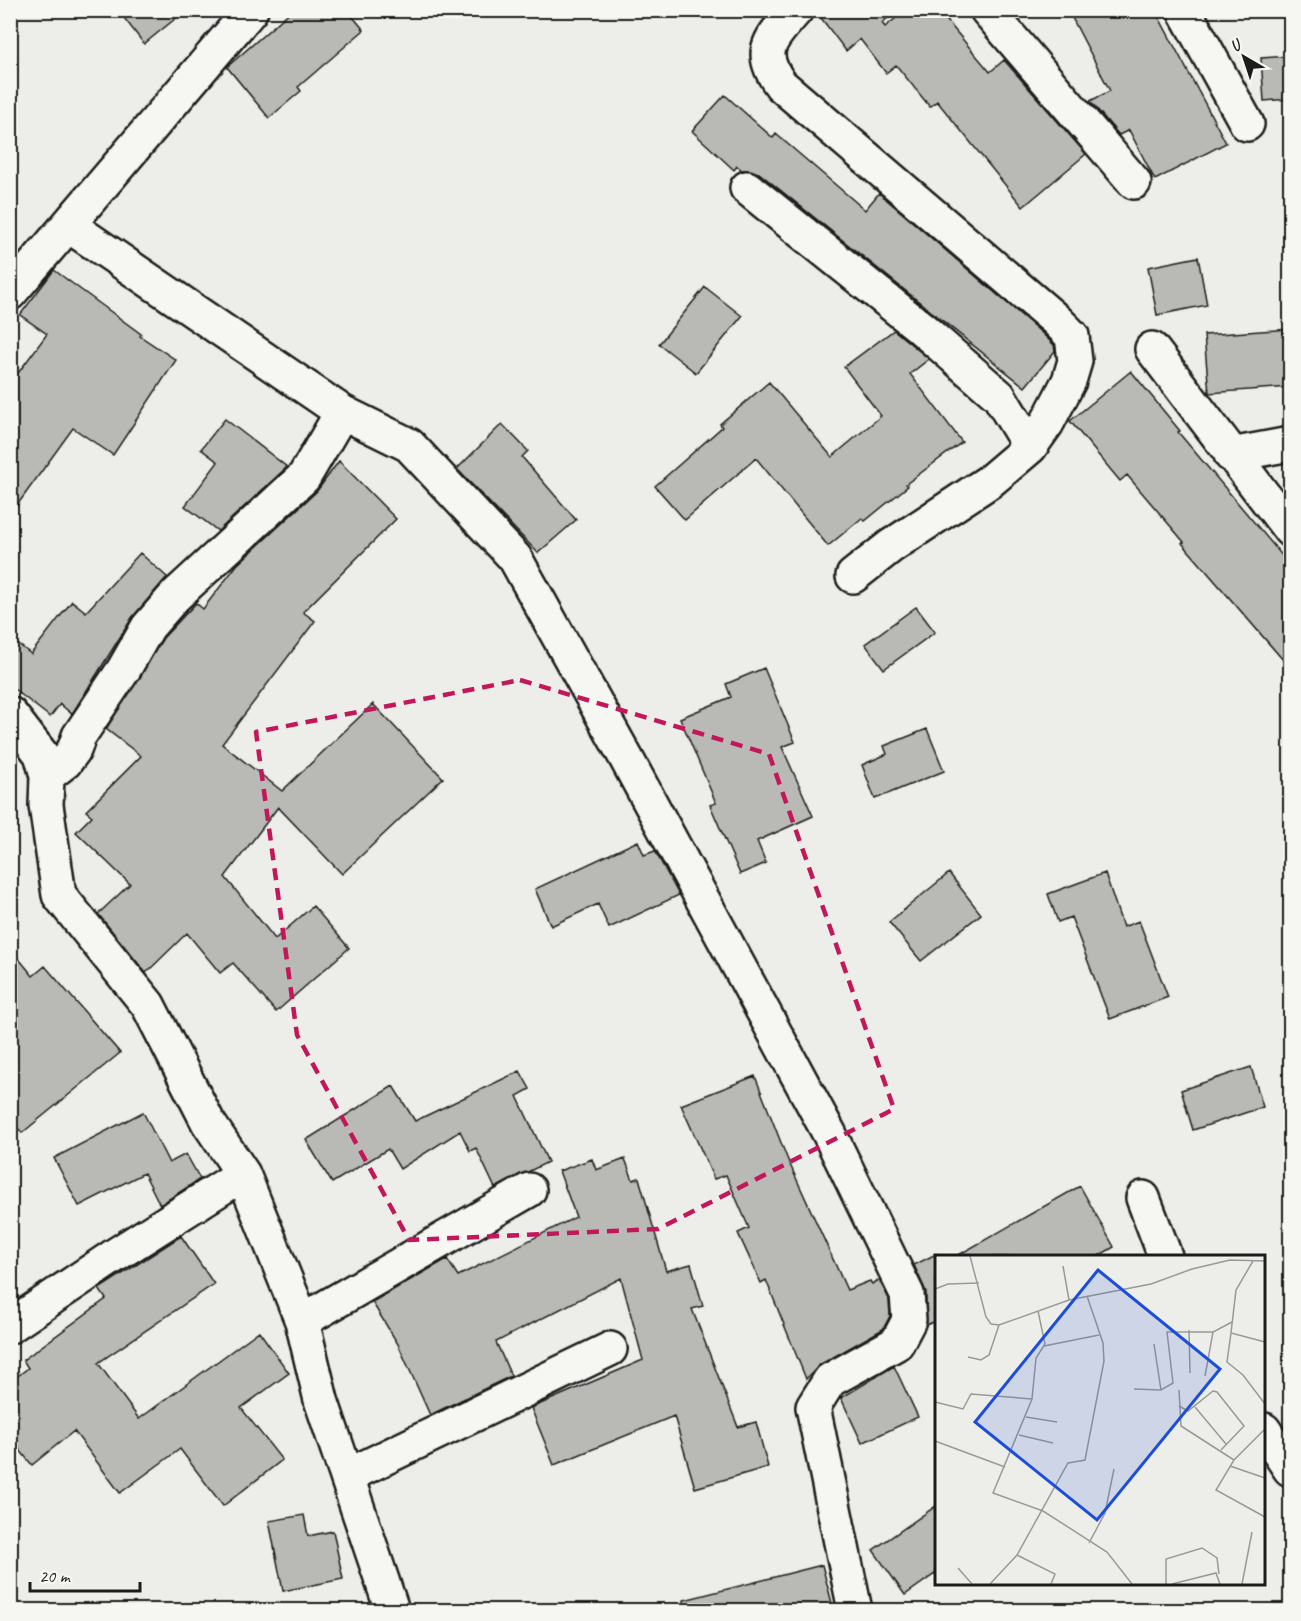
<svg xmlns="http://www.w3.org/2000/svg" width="1301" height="1621" font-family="Caveat,sans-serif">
<rect width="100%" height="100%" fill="#edede9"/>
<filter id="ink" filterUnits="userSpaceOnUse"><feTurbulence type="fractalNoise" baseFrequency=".0167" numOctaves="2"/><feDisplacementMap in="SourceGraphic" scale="12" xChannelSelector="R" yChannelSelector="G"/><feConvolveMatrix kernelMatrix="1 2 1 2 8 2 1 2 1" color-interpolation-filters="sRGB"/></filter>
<g filter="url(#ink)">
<path fill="#b9b9b6" stroke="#1c1c1c" stroke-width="1.5" d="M118,10h68l-42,34z
M292,10h55l17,20 -66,57 3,4 -32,27 -42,-51z
M815,10h82l-15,13 3,4 21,-17h32l52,62 14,-12 82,94 -63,53 -86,-106 -7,6 -34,-42 -10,8 -26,-34 -14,12z
M1068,10h87l71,133 -71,37 -26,-50 -10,5 -29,-34 20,-10z
M1290,56v43l-26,2 -3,-43z
M725,95l48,43 3,-4 89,76 14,-17 164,141 11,11 1,6 -30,36 -266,-214 -17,-3 -5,-4 -3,4 -42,-39z
M1198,257l9,48 -50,10 -9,-48z
M54,270l87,64 -1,2 36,24 -63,95 -40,-27 -63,87v-131l37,-50 -27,-19z
M705,287l37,29 -46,57 -37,-29z
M1290,329v58l-81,6 -5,-58z
M894,330l35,29 -19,15 52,68 -56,42 2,2 -43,35 -3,-3 -34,28 -72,-88 -71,62 -30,-34 67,-59 -2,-3 49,-42 63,75 49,-41 -37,-49z
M1131,371l49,60 -2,1 112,133v103l-108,-125 2,-1 -57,-67 -7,6 -50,-60z
M225,419l62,48 -69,64 -33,-25 33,-44 -17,-13z
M502,424l26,27 -6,6 54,63 -38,33 -81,-84z
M339,461l57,58 -93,93 12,9 -93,123 60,47 91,-87 70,74 -101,96 -64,-67 -53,70 50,62 38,-33 36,42 -73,64 -43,-49 -13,10 -33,-40 -41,40 -48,-59 32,-30 -54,-52 16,-16 -6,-5 55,-55 -35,-27 57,-91 33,-35 7,6 34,-44 80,-74z
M140,553l27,24 -35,41 -60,96 -12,-10 -10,13 -40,-31v-48l21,16 41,-53 14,11z
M916,607l19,25 -51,37 -19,-25z
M764,668l31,74 -13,5 31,69 -56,25 9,22 -26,11 -30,-69 6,-2 -36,-85 51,-21 -5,-13z
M927,729l17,42 -69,28 -13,-34 25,-11 -3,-8z
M638,841l6,14 11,-4 24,44 -70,33 -11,-24 -47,22 -16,-37z
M949,873l32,41 -60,47 -32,-39z
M1105,873l18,54 16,-6 29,76 -58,22 -39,-102 -13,5 -10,-28z
M10,948l23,28 12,-10 75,87 -98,80 -12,-15z
M1251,1067l12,40 -70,23 -12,-40z
M520,1071l10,18 -13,7 31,66 -53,26 -19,-40 -6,3 -10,-20 -60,38 -12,-20 -56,34 -26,-43 87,-54 22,35z
M755,1076l32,82 60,132 23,-9 2,3 7,-4 10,19 1,17 -7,13 -62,35 -15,15 -40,-99 -5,3 -23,-50 11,-5 -23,-53 -12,4 -33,-74z
M143,1112l26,51 17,-9 14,25 -40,26 -16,-32 -65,33 -25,-48z
M592,1159l4,11 29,-11 8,21 6,-2 27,93 25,-7 12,42 -11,3 46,118 18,-5 12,45 -73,21 -21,-72 -120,49 -23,-57 112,-48 -22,-82 -125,64 15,34 -81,39 -32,-71 -26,-42 75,-43 11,17 118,-59 -17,-46z
M1080,1186l34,61 -17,10h-142z
M181,1236l33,48 -116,79 41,56 120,-88 30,42 -48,35 41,52 -59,46 -43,-57 -60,44 -46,-62 -42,34 -22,-27v-56l18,-14 -5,-8 83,-61 -7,-10z
M936,1254v67l-10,4v-33l-12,-27z
M894,1366l24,51 -56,26 -21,-45z
M936,1506v67l-31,22 -32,-45z
M304,1515l4,21 25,-5 10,48 -60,12 -14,-70z
M822,1565l12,46h-149l-1,-11z"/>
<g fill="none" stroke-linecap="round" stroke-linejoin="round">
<g stroke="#1c1c1c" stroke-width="38">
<path id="minor" d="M796,10c-24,28 -41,40 -15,75l275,235 16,16 3,25 -6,20 -22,42 -17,24 -40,34 -99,65 -38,30
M987,10l147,172
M1184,10l63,114
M747,188l173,139 79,69 31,51
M68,225l274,187 67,33 106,113 110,198 204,377 78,161 2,26 -12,23 -67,37 -17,27 42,203
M10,293l241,-283
M1152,349l138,181
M1231,455l59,-11
M10,714l31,40 6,22 -1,29 13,90 89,110 60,117 35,52 59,147 19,79 71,210
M47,776l18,-14 9,-12 5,-14 45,-67 24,-42 27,-31 129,-119 38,-65
M1143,1198l22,58
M302,1321l227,-131
M10,1326l107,-72 126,-80
M1264,1430l26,39
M347,1476l263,-127"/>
</g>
<use href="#minor" stroke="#f6f6f2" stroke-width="33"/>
</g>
</g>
<path fill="none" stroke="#c2185b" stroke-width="4.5" stroke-dasharray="12 8" stroke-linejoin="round" d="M520,680l249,74 125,355 -236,120 -249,11 -112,-205 -41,-303z"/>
<g transform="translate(935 1255)">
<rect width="330" height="330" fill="#edede9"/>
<path fill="none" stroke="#999997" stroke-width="1.5" d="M35,1l16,61 5,7 8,1 70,-25 82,-16 41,-15 38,-9 35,1M318,6l-17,29 -5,43 34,9M128,11l6,34M0,34l13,-5 31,-1M103,56l7,33 -9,14 -4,41 -39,94 50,18 64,41 25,32M254,75l1,43M296,78l-4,29 16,13 22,29M219,89l7,46M109,91l55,-11M33,102l13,3 8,-5 10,-30M270,121l8,-44 19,-10M199,134l27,1 12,-7 -6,-51h46M244,135l2,36 53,34M0,147l28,7 8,-15 61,5M244,151l9,5 25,-20 4,1 27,34 -23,24M260,152l31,37M91,162l31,5M330,174l-31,31 -18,30 49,27M84,180l34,8M0,186l70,26M295,211l35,12M154,288l16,-30 9,-44M82,300l38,19 -4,10M23,313l14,16M55,329l27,-29 51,-92 17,-3 19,-99 -1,-18 -16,-47M231,329v-25l36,-11 15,10 2,16M237,329l44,-11 4,11M307,329l10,-52"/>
<path fill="#1d4ed8" fill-opacity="0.15" stroke="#1d4ed8" stroke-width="3" d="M163,15l122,99 -123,151 -122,-98z"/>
<rect width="330" height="330" fill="none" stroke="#1c1c1c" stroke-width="3"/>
</g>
<rect width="1301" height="1621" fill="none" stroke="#f6f6f2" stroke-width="36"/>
<rect x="18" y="18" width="1265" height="1585" fill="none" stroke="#1c1c1c" stroke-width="2" filter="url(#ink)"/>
<g transform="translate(1244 57) rotate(321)" stroke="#f6f6f2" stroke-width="4.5" paint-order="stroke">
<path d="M0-4.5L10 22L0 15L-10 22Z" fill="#1c1c1c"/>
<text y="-9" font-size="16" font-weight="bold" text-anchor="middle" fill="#1c1c1c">U</text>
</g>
<path d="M30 1582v9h110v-9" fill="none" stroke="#1c1c1c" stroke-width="3"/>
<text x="39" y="1582" font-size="18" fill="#1c1c1c" stroke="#f6f6f2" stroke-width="4.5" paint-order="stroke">20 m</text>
</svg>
